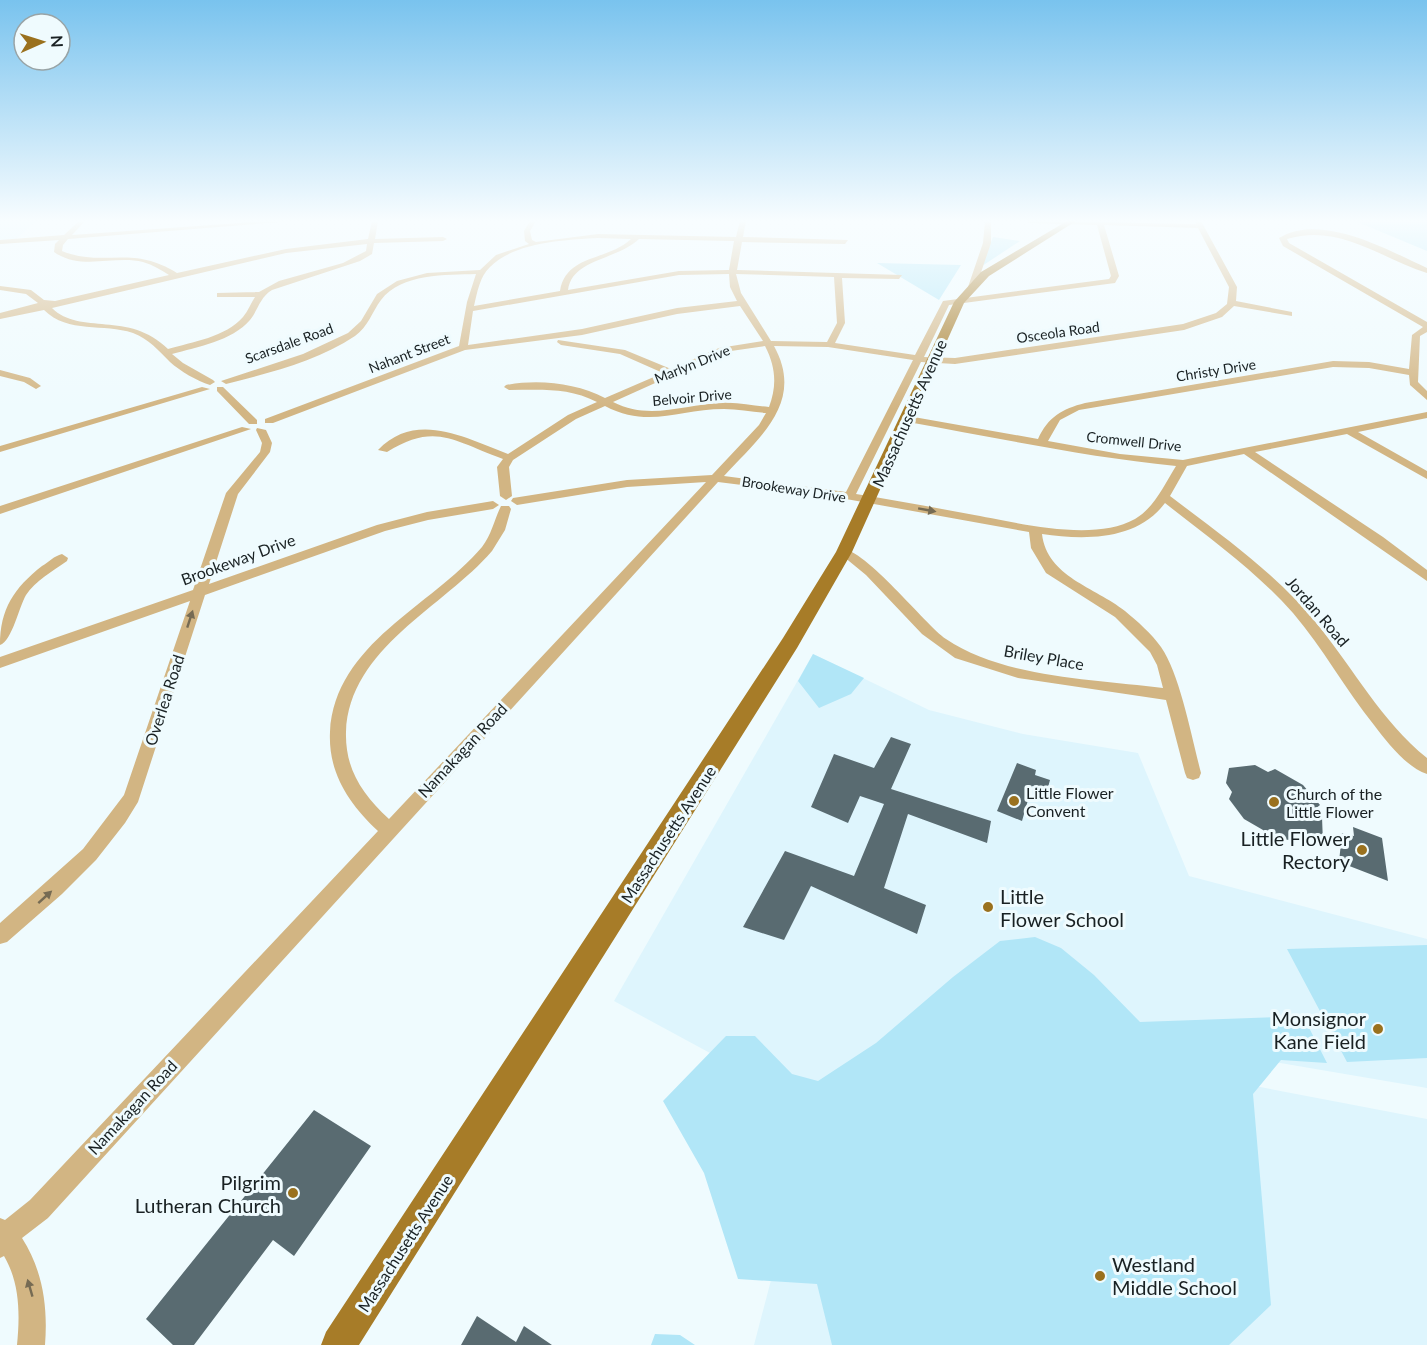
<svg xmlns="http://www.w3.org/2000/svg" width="1427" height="1345" font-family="Lato,sans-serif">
<rect width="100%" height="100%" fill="#effbfe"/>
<path fill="#def5fd" d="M0,221h36l-20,18 -16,1z
M813,654l116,56 94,24 115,19 51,123 238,63v149l-374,-64 -188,113 -251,-136z
M1171,1070l256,49v226h-673l48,-183z"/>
<path fill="#b1e6f7" d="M1355,221h72v30z
M993,237l27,4 -38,25z
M877,263l84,2 -22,35z
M813,654l51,24 -13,16 -32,14 -21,-27z
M1035,937l26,11 33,27 46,47 163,-6 24,47 -46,-3 -28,34 18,211 -42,40h-397l-15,-61 -79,-5 -34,-106 -41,-72 63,-65h29l37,38 26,7 58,-38 77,-66 47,-36z
M1427,945v113l-80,4 -60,-113z
M655,1334l25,1 15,10h-44z"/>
<path fill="#596b71" d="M891,737l20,7 -20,45 100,32 -4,22 -79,-29 -24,74 42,17 -9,29 -106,-48 -27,54 -41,-13 42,-76 69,25 30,-72 -24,-8 -12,27 -37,-16 23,-53 40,14z
M1017,763l19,7 -1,5 15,5 -3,11 -15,-5 -10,35 -25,-10z
M1255,765l13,7 7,-3 28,16 17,20 -5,4 7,8 1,26 -44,-4 -3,4 -12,-6 -1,-7 -19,-11 -15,-20 3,-7 -6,-9 3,-15z
M1353,827l29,11 6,43 -49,-19 3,-29 12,3z
M314,1110l57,36 -77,110 -21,-16 -79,105h-21l-27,-26z
M477,1316l39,26 8,-16 28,19h-91z"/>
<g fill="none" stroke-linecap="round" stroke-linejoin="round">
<path fill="#d2b583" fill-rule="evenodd" d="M79,221h6l-13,14 196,-14h25l-225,18 -5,6 -1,6c42,17 69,-7 115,22l109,-24 82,-10 4,-18h6l-3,18 68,-2 4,2 -4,2 -69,2 -2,11 -12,7 -88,29c-12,7 -14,20 -22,30 -18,21 -53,27 -78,34l11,9 30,17 2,2 -5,3c-13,-4 -30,-14 -40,-23 -12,-12 -21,-23 -37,-29 -29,-10 -65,1 -89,-23l-44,9v-6l38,-10 -12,-9 -26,-4v-4l31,4 13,10 11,1 114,-26c-8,-5 -16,-10 -26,-13 -29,-7 -62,9 -89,-10l1,-8 4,-4 -59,4v-4l64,-5zM367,244l-1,7 -23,12 -64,18 -20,11 -42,1v4h38c-4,6 -7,14 -12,20 -17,20 -51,25 -75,32 -39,-39 -88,-13 -116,-41l234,-55z
M530,221h6l-6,10 2,9 4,2 62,-8 138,3 4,-16h6l-3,16 105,3 -3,4 -103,-2 -5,28 165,5 -3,4 -57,-1 3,45 -10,20 80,12 28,-54 166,-22 2,-3 -14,-51 -68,-2 -3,-2 170,3 -1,-3h6l36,66 -1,14 56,11v4l-58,-10 -12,11 -38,13 -229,34 -34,-2 -65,132c38,6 75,13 113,20 46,8 123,29 166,5 20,-12 29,-34 41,-53 -91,-9 -178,-28 -268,-44l-5,-3 5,-3 130,23c10,-22 24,-30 47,-36l248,-42 36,1 40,7 3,-34 11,-8 -140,-81 -4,-8c42,-26 109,12 148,30v5c-47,-15 -88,-50 -140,-34l2,4 138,79v10l-7,4 -2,46 9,9v9l-17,-15 -1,-10 -40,-7 -36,-1 -254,43 -19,10 -12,21 72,13 63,6 244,-48v6l-69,14 69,39v8l-80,-45 -92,18 128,85 44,33v11l-183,-127 -57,12 -17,30c51,39 106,77 147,128 37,45 64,97 110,134v16c-21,-7 -40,-32 -53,-49 -29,-36 -51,-77 -81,-112 -37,-42 -84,-75 -128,-110 -28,38 -81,37 -123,31 5,43 53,53 83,77 12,10 27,23 36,36 19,27 31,92 40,126l-2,5 -6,2 -6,-2 -2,-5 -19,-73 -148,-22 -63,-20 -33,-24 -56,-59 -28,-23 1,-3c23,-5 85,75 107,90 57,39 149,40 217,49l-6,-23 -7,-13 -35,-35 -69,-44 -15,-25 -2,-16 -205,-37 -106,-13 -670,736 -26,20c21,33 26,69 23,107h-28c3,-30 3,-62 -13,-89l-4,2v-40l5,2 25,-20 348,-369c-29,-27 -50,-58 -48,-99 5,-89 101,-125 152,-185 10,-13 12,-27 19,-41h8l2,3 -6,21 -13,21c-48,56 -143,97 -146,181 -1,37 16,62 43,87l317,-337 -79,5 -110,18 -6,-4 2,-3 114,-18 85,-5 47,-50 7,-12c-14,-1 -28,-4 -42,-4 -45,0 -75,20 -119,-3l-29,13 -63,41 -4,7 3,29 -6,4 -6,-4 -3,-29 6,-8c-50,-18 -67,-37 -116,-7l-9,-2c38,-40 88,-12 130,4l60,-39 29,-13c-29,-15 -57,-12 -88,-12l-5,-3 2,-2c33,-6 70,-2 99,13l58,-25 -43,-19 -59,-9 -4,-3 1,-2 67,10 46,19 48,-21 44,-7 -23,-35 -63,8 -95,21 -117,15 -192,73h-8v-4l194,-73 8,-44 9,-28c-29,1 -75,-1 -95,26 -9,12 -13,27 -26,36 -37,25 -86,37 -129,48l-5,-3 82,-27 45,-21 13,-12 16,-27 20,-13 30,-8 53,-3 16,-15 33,-11 -4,-3 -1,-10zM1104,225l94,3 31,59 -2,17 -11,9 -33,11 -228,34 -31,-1 25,-52 166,-22 4,-7zM598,238l33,1c-23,22 -65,15 -71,52l-86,15c3,-13 6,-30 16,-39 25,-25 74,-27 108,-29zM639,239l95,2 -5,29 -50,1 -111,19c4,-31 49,-30 71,-51zM729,274l1,13 7,14 -60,7 -95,21 -114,16 5,-34 206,-36zM736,274l98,3 3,46 -10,19 -56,-1 -30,-48zM765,346c11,21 12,40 4,61 -15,-1 -31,-5 -46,-4 -39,1 -73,18 -110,-1l111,-50zM774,346l54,1 85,13 -67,132 -122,-16c36,-39 81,-74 50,-130z
M985,221h6v22l-15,44 -4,2 -4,-2 15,-44z
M0,370l30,8 11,8 -5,3 -12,-7 -24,-6z
M202,387l8,2 -210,63v-6z
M217,387h6l34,33v4h-8l-32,-33z
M242,427l9,2 -251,85v-8z
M257,428l9,2 6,13 -2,9 -32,42 -29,90 168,-59 50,-13 66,-11 6,4 -6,4 -65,11 -43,11 -180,64 -67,207 -13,21 -29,37 -34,34 -55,48 -7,2v-21l83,-74 41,-54 66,-194 -190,67v-11l193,-67 33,-97 34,-41 2,-9 -6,-13z
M62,554l6,4 -1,3c-14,10 -32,20 -41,34 -7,12 -14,46 -26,50 0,-36 14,-57 42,-79 7,-4 12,-10 20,-12z"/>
<path fill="#a77c28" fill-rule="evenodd" d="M1067,221h9l-87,55 -25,27 -112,249 -55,96 -438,697h-38l5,-13 457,-694 53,-86 118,-250 27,-30z"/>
</g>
<defs><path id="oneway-solid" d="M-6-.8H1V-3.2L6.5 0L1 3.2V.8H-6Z" transform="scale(1.5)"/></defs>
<g fill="#766b53">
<use href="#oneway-solid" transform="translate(927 510) rotate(10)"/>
<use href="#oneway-solid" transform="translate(190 619) rotate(-72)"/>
<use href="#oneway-solid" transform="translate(45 897) rotate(-42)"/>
<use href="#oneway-solid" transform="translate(30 1288) rotate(-106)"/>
</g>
<linearGradient id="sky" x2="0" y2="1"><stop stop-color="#79c3ee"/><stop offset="0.54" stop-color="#f8fdff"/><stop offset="1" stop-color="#f8fdff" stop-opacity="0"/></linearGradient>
<rect width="1427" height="409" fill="url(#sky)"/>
<g fill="#9a711e" stroke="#effbfe" stroke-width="2">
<circle cx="1014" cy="801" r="6"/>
<circle cx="1274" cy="802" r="6"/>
<circle cx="1362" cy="850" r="6"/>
<circle cx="988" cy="907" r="6"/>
<circle cx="1378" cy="1029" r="6"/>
<circle cx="293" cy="1193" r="6"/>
<circle cx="1100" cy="1276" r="6"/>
</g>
<g text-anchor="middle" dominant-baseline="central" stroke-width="6" stroke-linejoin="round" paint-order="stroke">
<g font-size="14" fill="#192123" stroke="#effbfe">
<text transform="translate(1058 332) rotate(-8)">Osceola Road</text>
<text transform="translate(289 343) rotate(-20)">Scarsdale Road</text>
<text transform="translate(409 353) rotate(-21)">Nahant Street</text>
<text transform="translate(692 364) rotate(-22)">Marlyn Drive</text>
<text transform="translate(1216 370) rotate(-9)">Christy Drive</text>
<text transform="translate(692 397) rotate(-5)">Belvoir Drive</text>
<text transform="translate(1134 441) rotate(6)">Cromwell Drive</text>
<text transform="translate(794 489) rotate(9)">Brookeway Drive</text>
</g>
<g font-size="16" fill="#192123" stroke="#effbfe">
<text transform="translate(909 413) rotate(-66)">Massachusetts Avenue</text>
<text transform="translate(238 559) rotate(-20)">Brookeway Drive</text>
<text transform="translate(1318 611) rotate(49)">Jordan Road</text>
<text transform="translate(1044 657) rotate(10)">Briley Place</text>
<text transform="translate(164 700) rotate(-72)">Overlea Road</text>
<text transform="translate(462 750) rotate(-47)">Namakagan Road</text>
<text transform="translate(668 834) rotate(-57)">Massachusetts Avenue</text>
<text transform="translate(132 1107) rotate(-47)">Namakagan Road</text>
<text transform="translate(405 1243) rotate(-57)">Massachusetts Avenue</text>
</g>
<g font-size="16" fill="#192123" stroke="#effbfe" text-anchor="start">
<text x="1026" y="792">Little Flower<tspan x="1026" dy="18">Convent</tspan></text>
<text x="1286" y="793">Church of the<tspan x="1286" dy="18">Little Flower</tspan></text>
</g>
<g font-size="20" fill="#192123" stroke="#effbfe" text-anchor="end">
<text x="1350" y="838">Little Flower<tspan x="1350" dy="23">Rectory</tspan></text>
<text x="1000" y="896" text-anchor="start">Little<tspan x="1000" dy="23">Flower School</tspan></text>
<text x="1366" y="1018">Monsignor<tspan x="1366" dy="23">Kane Field</tspan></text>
<text x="281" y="1182">Pilgrim<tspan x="281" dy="23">Lutheran Church</tspan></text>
<text x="1112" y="1264" text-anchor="start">Westland<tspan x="1112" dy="23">Middle School</tspan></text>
</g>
</g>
<g transform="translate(42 42) rotate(87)"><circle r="28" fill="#effbfe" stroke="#99a4a6" stroke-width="1.5"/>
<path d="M0-4.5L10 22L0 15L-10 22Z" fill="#9a711e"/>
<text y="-9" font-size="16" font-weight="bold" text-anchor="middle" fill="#192123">N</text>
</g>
</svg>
